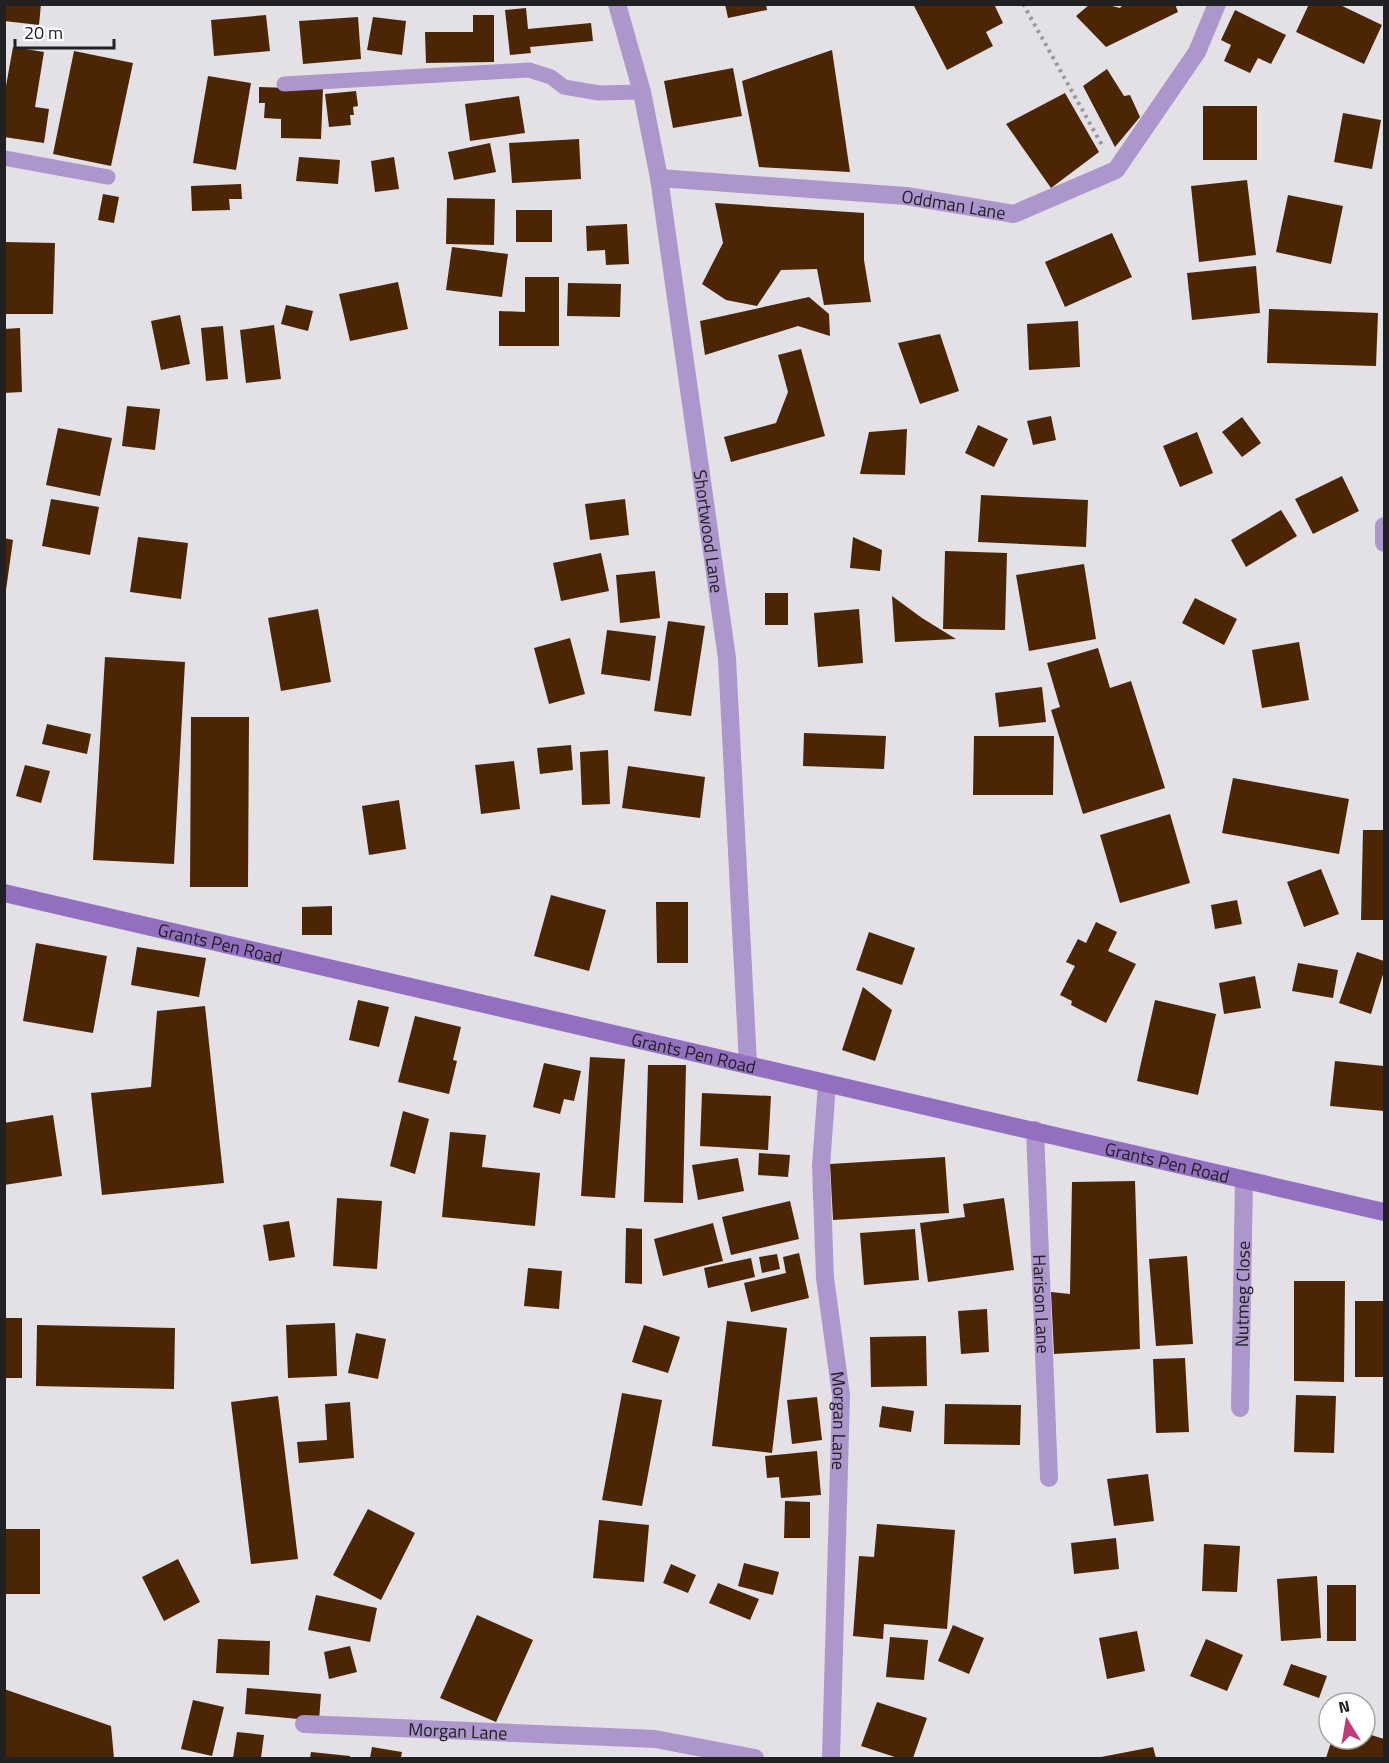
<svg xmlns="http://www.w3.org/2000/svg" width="1389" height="1763" font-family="'Titillium Web',sans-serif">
<rect width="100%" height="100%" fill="#e3e1e6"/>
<path fill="#4c2604" d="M4,4h37l-2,21 -35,-4z
M725,4h41l1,6 -39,8z
M913,4h81l9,19 -17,9 7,14 -46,24z
M1124,4h51l3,8 -72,35 -30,-31 13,-11h19l12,3z
M1309,4h29l44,21 -18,39 -68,-32z
M526,8l2,21 63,-6 2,18 -63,6 1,6 -21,2 -5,-45z
M1235,10l51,25 -15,29 -13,-6 -8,15 -26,-12 7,-16 -10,-5z
M266,15l4,36 -56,5 -3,-36z
M473,15h21v47l-68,1 -1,-31h48z
M358,17l3,42 -58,5 -4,-43z
M373,17l33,4 -4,34 -35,-5z
M13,47l31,5 -9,55 14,2 -5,34 -40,-6v-40z
M832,50l18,122 -91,-5 -17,-86z
M74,51l59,12 -22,103 -58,-12z
M733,68l9,48 -69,12 -9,-47z
M1107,69l17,27 6,-1 10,22 -25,30 -32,-61z
M208,76l43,7 -15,87 -43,-7z
M259,87l64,2 -2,50 -40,-1v-19l-17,-1 1,-15h-6z
M356,91l2,15 -5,1 1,8h-4l1,10 -22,2 -4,-33z
M1065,93l34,59 -48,36 -45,-64z
M519,96l6,37 -55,8 -5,-37z
M1203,106h54v54h-54z
M1343,113l38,7 -9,49 -38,-7z
M579,139l2,40 -69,4 -3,-40z
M490,143l6,29 -42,8 -6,-28z
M299,157l41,3 -2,24 -42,-3z
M394,157l5,32 -24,3 -4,-31z
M1247,180l9,75 -57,7 -8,-76z
M241,184l1,15h-13l1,11 -38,1 -1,-25z
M103,194l16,3 -5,26 -16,-3z
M1288,195l55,11 -12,58 -55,-12z
M447,198l48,1 -1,46 -48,-1z
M715,203l149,10v47l7,42 -47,3 -7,-36 -36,1 -24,36 -31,-6 -24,-16 21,-41z
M516,210h36v32h-36z
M627,224l2,40 -23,1 -1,-15 -18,1 -1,-25z
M1112,233l20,44 -67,30 -20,-45z
M4,242l51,1 -2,71h-49z
M452,247l56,7 -6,43 -56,-7z
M1256,266l4,47 -68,7 -5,-47z
M525,277h34v69h-60v-35l26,1z
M398,282l10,47 -58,12 -11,-47z
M568,283l53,1 -1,33 -53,-1z
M809,297l20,17 1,22 -32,-10 -93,29 -5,-34z
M286,305l27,6 -5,20 -27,-7z
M1269,309l109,4 -2,53 -109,-3z
M180,315l10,49 -29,6 -10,-49z
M1078,321l2,46 -51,3 -2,-46z
M274,325l7,54 -35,4 -6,-53z
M223,326l5,53 -22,2 -5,-53z
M20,328l2,64 -18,1v-64z
M940,334l19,57 -39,13 -22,-61z
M801,349l24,87 -94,26 -7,-25 52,-14 12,-31 -10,-37z
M127,406l33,3 -5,41 -33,-4z
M1051,416l5,24 -23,5 -6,-24z
M1242,417l19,26 -19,14 -20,-25z
M978,425l30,14 -14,28 -29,-14z
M58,428l54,10 -12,58 -54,-11z
M907,429l-2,46 -45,-1 9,-42z
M1197,432l16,41 -33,14 -17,-41z
M1342,476l17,35 -46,23 -18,-35z
M981,495l107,5 -2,47 -108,-5z
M51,499l48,8 -9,48 -48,-9z
M625,499l4,36 -39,5 -5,-36z
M1281,510l16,26 -51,31 -15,-27z
M138,537l50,6 -7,56 -51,-7z
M853,537l29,13 -2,21 -30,-3z
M4,538l9,2 -7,50h-2z
M945,551l62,2 -2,77 -62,-1z
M601,553l8,38 -48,10 -8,-38z
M1084,564l12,75 -67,12 -13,-76z
M655,571l5,47 -40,5 -4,-48z
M765,593h23v32h-23z
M892,596l30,22 34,21 -61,3z
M1195,598l42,21 -13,26 -42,-22z
M318,609l13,73 -50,9 -13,-73z
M859,609l4,54 -45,4 -4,-54z
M668,621l37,5 -14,90 -37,-5z
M607,630l49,6 -6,45 -49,-7z
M570,638l15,56 -36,10 -15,-56z
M1299,642l10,58 -47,8 -10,-58z
M1098,648l12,40 21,-7 34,107 -82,26 -32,-104 9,-3 -13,-44z
M105,657l80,5 -11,202 -81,-4z
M1042,687l4,35 -47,5 -4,-34z
M191,717h58l-1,170h-58z
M47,724l44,10 -4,20 -45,-10z
M804,733l82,3 -2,33 -81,-3z
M974,736h80l-1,59h-80z
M571,745l2,25 -33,4 -3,-26z
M608,750l2,54 -28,1 -2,-53z
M514,761l6,48 -39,5 -6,-49z
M25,765l25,6 -9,32 -25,-7z
M628,766l77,11 -5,41 -78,-10z
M1233,778l116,21 -10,55 -117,-21z
M399,800l7,49 -37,6 -7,-49z
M1170,814l20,69 -70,20 -20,-68z
M1363,830h21v90h-23z
M1321,869l18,45 -35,13 -17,-45z
M551,895l55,15 -17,61 -55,-15z
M1237,900l5,24 -27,5 -4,-24z
M656,902h32v61h-31z
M332,906v29h-30v-28z
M1096,922l21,10 -9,19 28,13 -30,59 -35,-18 1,-4 -12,-6 15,-29 -9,-4 12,-23 8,4z
M869,932l46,16 -13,37 -46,-15z
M36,943l71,13 -14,77 -70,-12z
M137,947l69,11 -7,39 -68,-12z
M1357,952l27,9v10l-13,43 -32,-11z
M1298,963l40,7 -5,28 -41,-7z
M1255,976l6,32 -37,6 -5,-31z
M863,987l29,23 -17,51 -33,-11z
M358,1000l31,7 -10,40 -30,-7z
M1155,1000l61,14 -18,81 -61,-14z
M205,1006l19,177 -122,12 -11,-102 60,-6 6,-76z
M415,1016l46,11 -8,33 4,1 -8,33 -51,-12z
M590,1057l35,2 -10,139 -34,-2z
M1335,1061l49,5v45l-54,-5z
M544,1063l37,8 -7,30 -10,-2 -4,15 -27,-7z
M648,1065h38l-3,138 -39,-1z
M702,1093l69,3 -3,54 -68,-4z
M403,1111l26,8 -14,55 -25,-8z
M53,1115l9,61 -58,9v-62z
M450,1132l36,3 -4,32 58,6 -5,53 -93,-9z
M759,1153l31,2 -2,22 -30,-2z
M945,1157l4,56 -116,7 -3,-56z
M738,1158l6,33 -46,9 -6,-35z
M1135,1181l5,168 -86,5 -3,-62 19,2 2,-112z
M337,1198l45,3 -5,68 -44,-3z
M1004,1198l10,72 -86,12 -8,-59 45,-6 -2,-13z
M790,1201l9,38 -68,16 -9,-38z
M289,1221l6,36 -26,4 -6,-36z
M713,1223l10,38 -60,15 -9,-37z
M626,1228l16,1v55l-17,-1z
M915,1229l4,51 -55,5 -4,-52z
M799,1253l10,45 -58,14 -7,-29 42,-10 -3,-16z
M777,1254l3,15 -18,4 -3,-16z
M1187,1256l6,88 -37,2 -7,-87z
M751,1258l4,19 -47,11 -4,-20z
M528,1268l34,3 -3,38 -35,-3z
M1294,1281h51l-1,101 -50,-1z
M1355,1301h29v76h-29z
M987,1309l2,43 -28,2 -3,-43z
M4,1318h18v60h-18z
M727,1321l60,7 -15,125 -60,-7z
M335,1323l2,53 -49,2 -2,-53z
M37,1325l138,3 -1,61 -138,-3z
M644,1325l36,12 -12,36 -36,-11z
M356,1333l30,6 -8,40 -30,-6z
M926,1336l1,50 -56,1 -1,-50z
M1185,1358l4,74 -33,1 -3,-74z
M622,1393l40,7 -20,106 -40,-6z
M1296,1395l40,1 -2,57 -40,-1z
M278,1396l20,163 -47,5 -20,-162z
M817,1397l5,43 -30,4 -5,-44z
M350,1402l4,56 -55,5 -2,-21 30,-2 -2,-36z
M945,1404l76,1 -1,40 -76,-1z
M882,1406l32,5 -3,21 -32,-5z
M817,1451l4,44 -40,3 -2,-21 -12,1 -2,-22z
M1148,1474l6,47 -40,5 -7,-47z
M785,1501l25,1v36h-26z
M368,1509l47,24 -34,67 -48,-25z
M599,1520l50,5 -5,57 -51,-4z
M877,1524l78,6 -8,99 -63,-5 -1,15 -30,-3 6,-80 15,1z
M4,1529h36v65h-36z
M1116,1538l3,31 -45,5 -3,-31z
M1204,1544l36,2 -3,46 -35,-1z
M178,1559l22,43 -36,19 -22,-44z
M744,1563l35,9 -6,23 -35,-9z
M671,1564l25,11 -8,18 -25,-10z
M1317,1576l4,62 -40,3 -4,-62z
M718,1583l41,16 -9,21 -41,-17z
M1327,1585h29v56h-29z
M316,1595l61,13 -7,34 -62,-12z
M477,1615l56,25 -37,82 -56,-24z
M953,1625l31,13 -15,36 -31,-13z
M1137,1631l8,40 -38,8 -8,-41z
M890,1637l38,3 -4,40 -38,-3z
M218,1639l52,2 -1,34 -53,-2z
M1206,1639l37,16 -16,36 -37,-15z
M350,1646l7,26 -28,7 -5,-27z
M1291,1664l36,12 -8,22 -36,-13z
M247,1688l74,6 -2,27 -74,-7z
M4,1689l107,37 3,32h-110z
M193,1700l31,7 -12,49 -31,-7z
M877,1702l50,16 -14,40h-15l-37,-12z
M237,1732l27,3 -3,23h-28z
M1365,1733l19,6v19h-58l6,-19h33z
M372,1747l30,5 -1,6h-31z
M1153,1747l3,11h-55v-1z
M311,1752l39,4v2h-40z"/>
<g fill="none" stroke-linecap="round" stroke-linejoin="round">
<path stroke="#99979b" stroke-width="4" stroke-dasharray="3 4.5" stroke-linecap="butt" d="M1023,4l79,141"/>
<path stroke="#ad96cc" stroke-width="15" d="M284,84l245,-14 22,7 13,10 35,6 43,-1
M4,158l104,19"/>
<g stroke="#ad96cc" stroke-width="18">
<path id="s1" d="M617,4l25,88 17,86 68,480 21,406"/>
<path id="s2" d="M659,178l247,18 108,18 102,-44 81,-118 20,-48"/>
<path d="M1384,526v17"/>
<path id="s3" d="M827,1084l-6,82 4,112 16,117 -10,363"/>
<path id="s4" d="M1035,1130l14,348"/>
<path id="s5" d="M1240,1408l4,-228"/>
<path id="s6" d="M304,1724l351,15 100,19"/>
</g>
<path stroke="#9370bf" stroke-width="18" id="s7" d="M4,893l1380,319"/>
</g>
<g text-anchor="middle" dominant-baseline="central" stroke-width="6" stroke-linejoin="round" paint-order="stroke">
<g font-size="18" fill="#212022" stroke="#fff">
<text stroke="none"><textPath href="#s2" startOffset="296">Oddman Lane</textPath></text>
<text stroke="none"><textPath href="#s1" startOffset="536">Shortwood Lane</textPath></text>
<text stroke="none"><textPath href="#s7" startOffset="222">Grants Pen Road</textPath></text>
<text stroke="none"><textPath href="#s7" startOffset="708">Grants Pen Road</textPath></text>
<text stroke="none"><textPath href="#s7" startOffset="1194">Grants Pen Road</textPath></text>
<text stroke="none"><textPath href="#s5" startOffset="114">Nutmeg Close</textPath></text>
<text stroke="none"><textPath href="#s4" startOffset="174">Harison Lane</textPath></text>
<text stroke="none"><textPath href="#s3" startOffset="338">Morgan Lane</textPath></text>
<text stroke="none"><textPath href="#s6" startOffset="154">Morgan Lane</textPath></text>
</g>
</g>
<rect width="1389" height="1763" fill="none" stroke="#212022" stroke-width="12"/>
<g transform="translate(1347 1721) rotate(349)"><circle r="28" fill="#ffffff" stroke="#a6a6a7" stroke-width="1.5"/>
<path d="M0-4.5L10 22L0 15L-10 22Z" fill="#c13978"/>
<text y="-9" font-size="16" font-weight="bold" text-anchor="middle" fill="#212022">N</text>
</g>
<path d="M15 39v9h99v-9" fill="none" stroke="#212022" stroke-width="3"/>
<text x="24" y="39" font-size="18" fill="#212022" stroke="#ffffff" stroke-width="4.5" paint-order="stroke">20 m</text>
</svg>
